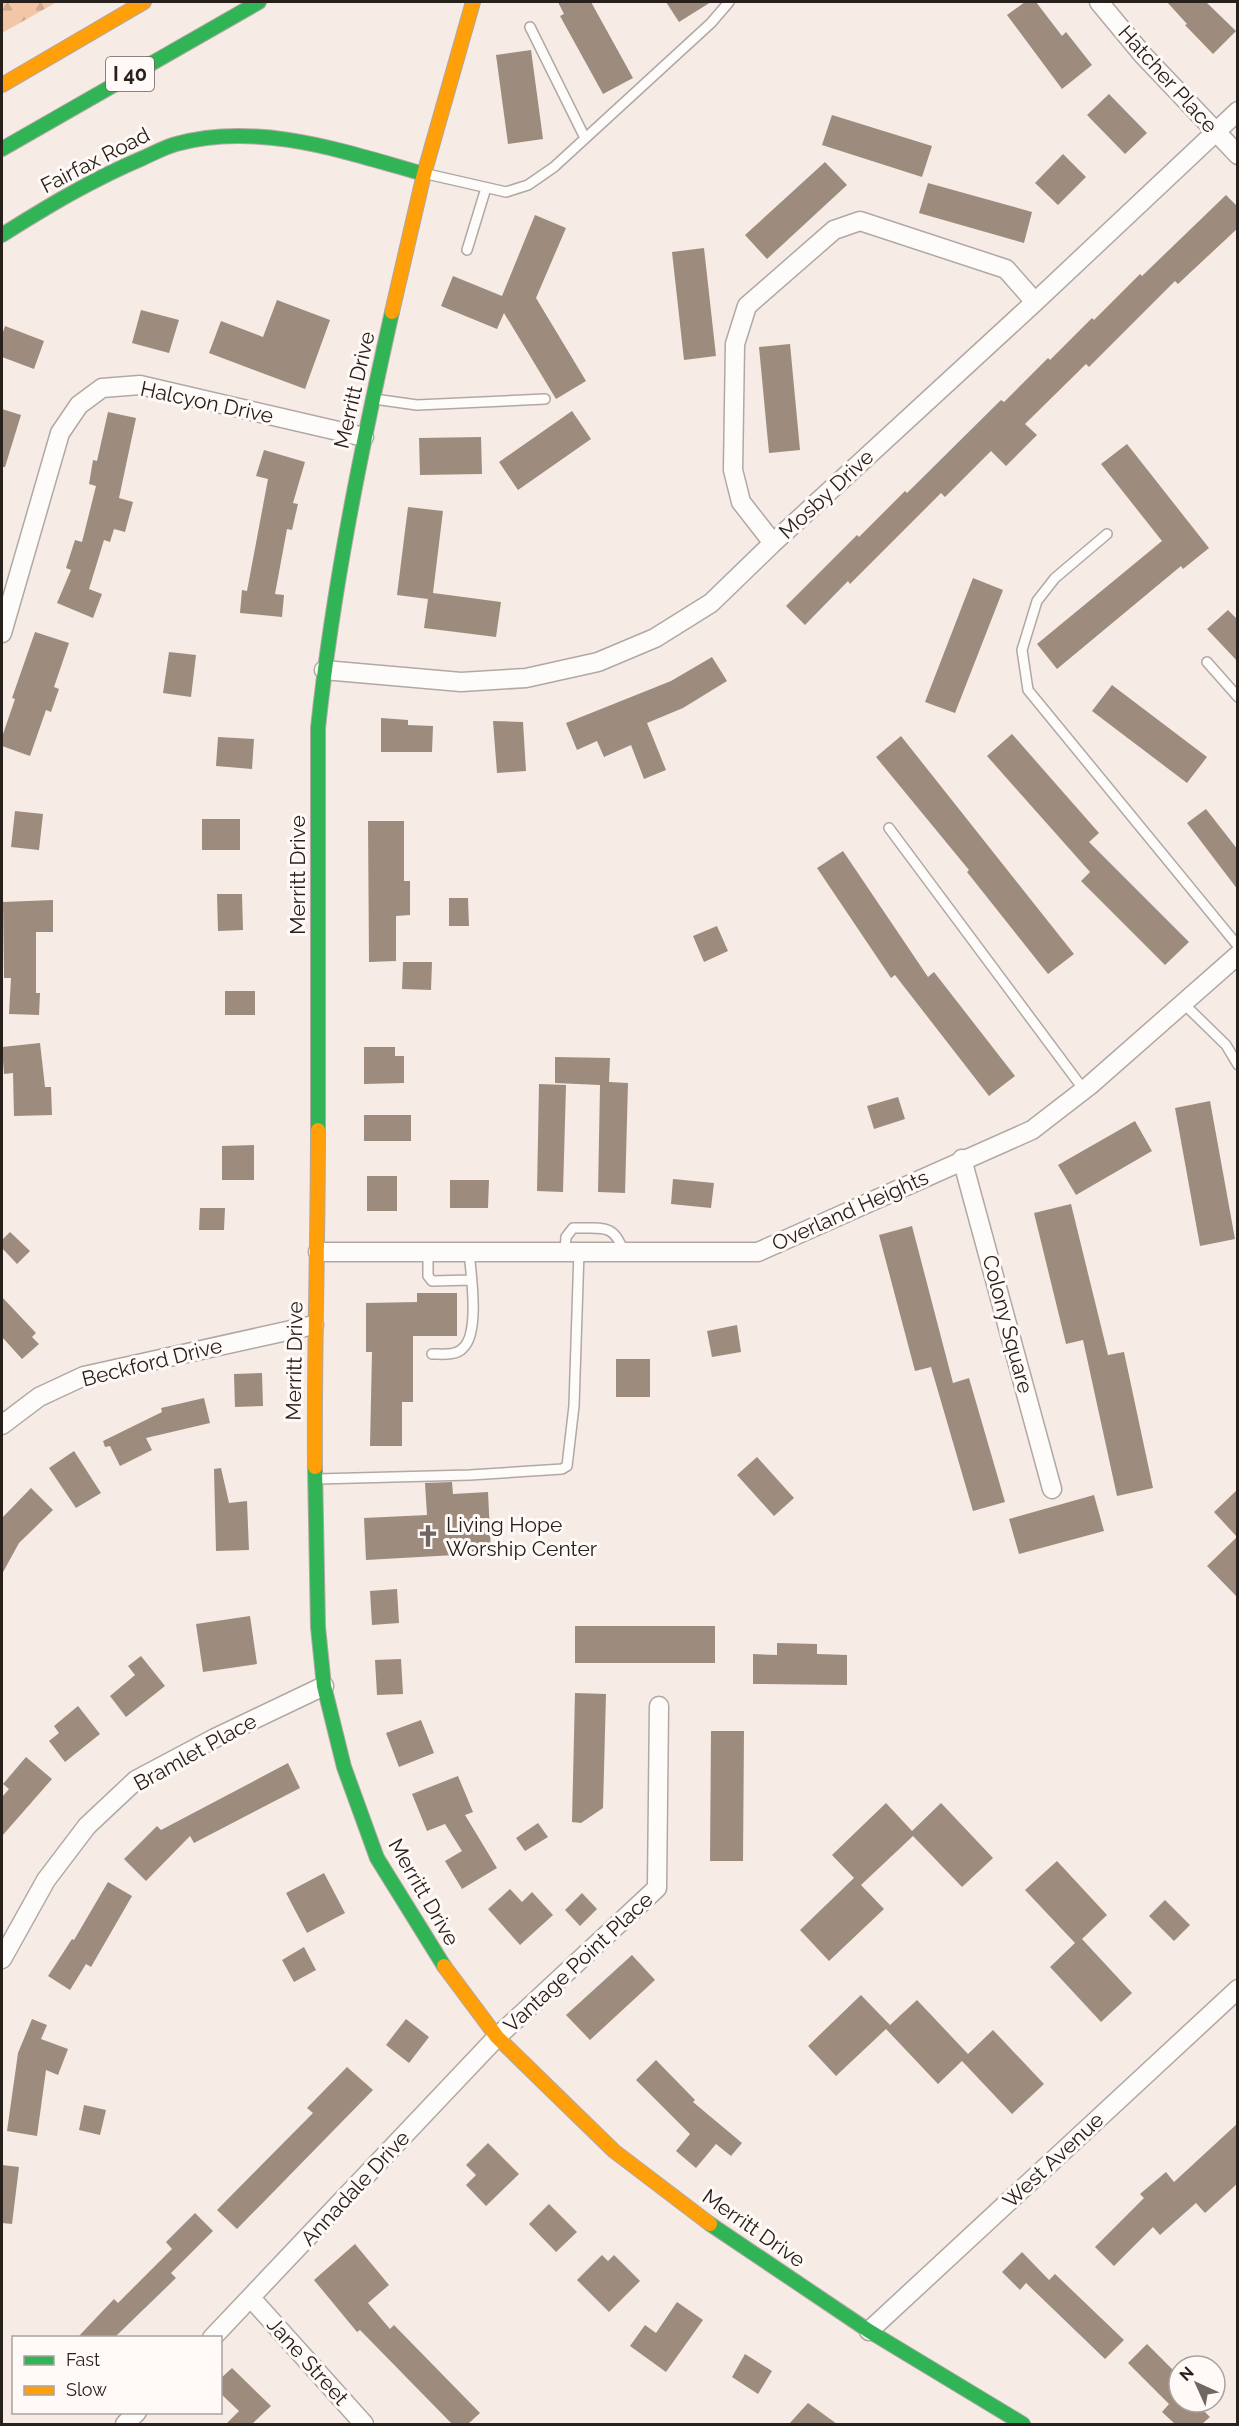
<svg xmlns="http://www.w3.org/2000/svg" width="1239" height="2426" font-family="Raleway,sans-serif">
<defs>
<pattern id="forest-firs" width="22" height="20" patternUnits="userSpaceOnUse" patternTransform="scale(1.5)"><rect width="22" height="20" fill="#f3c6a7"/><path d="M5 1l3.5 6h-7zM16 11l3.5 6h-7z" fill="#d0aa8f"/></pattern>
</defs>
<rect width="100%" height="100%" fill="#f6ebe5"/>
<path fill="url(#forest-firs)" d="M2,2h55l-55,31z"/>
<path fill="#9d8c7e" d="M558,2h33l42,76 -30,16 -43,-78 4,-2z
M666,2h45l-32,20z
M1025,2h11l26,34 4,-4 26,33 -30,24 -55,-74z
M1167,2h39l30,29 -23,23 -28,-29 2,-1z
M531,50l12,89 -35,5 -12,-89z
M1109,94l38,39 -22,21 -38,-39z
M832,115l100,31 -10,31 -100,-32z
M1063,154l23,23 -28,28 -23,-22z
M825,162l22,23 -80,74 -22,-24z
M928,183l104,29 -8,31 -105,-30z
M1226,195l12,12v21l-60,56 -3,-3 -86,86 -3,-3 -61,60 12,11 -31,31 -15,-15 -46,46 -4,-4 -91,91 -2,-3 -43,44 -19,-19 71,-71 2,2 46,-46 2,2 94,-93 3,2 44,-44 2,2 42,-42 2,2 46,-46 2,2z
M535,215l31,13 -30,70 50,83 -30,18 -52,-86 -7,16 -56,-23 12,-30 49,20z
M704,248l12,108 -32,4 -12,-108z
M277,300l53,20 -25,69 -96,-36 12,-32 42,16z
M141,310l38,10 -10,33 -37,-10z
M5,326l39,15 -10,28 -32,-12v-22z
M790,344l10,106 -31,3 -10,-106z
M2,409l19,6 -16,52h-3z
M572,411l19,28 -73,51 -19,-28z
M108,412l28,6 -17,80 14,4 -8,30 -11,-3 -4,13 -6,-2 -15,49 13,5 -9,24 -36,-15 14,-33 -5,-2 9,-28 7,2 14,-56 -7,-2 4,-24 4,1z
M481,437l1,37 -62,1 -1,-37z
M1127,444l82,104 -26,21 -2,-3 -124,103 -20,-25 125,-103 -61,-77z
M264,450l41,12 -12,41 5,1 -6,26 -5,-1 -12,65 9,1 -2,22 -42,-4 2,-23 5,1 21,-112 -12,-3z
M408,507l35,4 -10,82 68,9 -5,35 -72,-9 4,-29 -31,-4z
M973,578l30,12 -48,123 -30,-11z
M1228,610l10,10v42l-31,-33z
M35,632l34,11 -15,44 5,2 -8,23 -5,-2 -16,46 -28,-10v-9l13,-38 -3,-1z
M169,652l27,3 -5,42 -28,-4z
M712,657l15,24 -44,27 -36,15 19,47 -22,9 -13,-34 -27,12 -7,-16 -20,9 -11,-27 105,-42z
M1112,685l95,72 -20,26 -95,-72z
M381,718l27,2v5l25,1 -1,26h-51z
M493,721l30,1 3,49 -29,2z
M1012,734l87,99 -10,9 100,100 -24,23 -84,-84 9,-9 -103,-116z
M901,736l173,218 -26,20 -81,-102 2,-2 -93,-113z
M218,737l36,2 -2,30 -36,-3z
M1206,809l32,41v40l-51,-67z
M15,811l28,3 -4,36 -28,-3z
M202,819h38v31h-38z
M368,821h36v60h6v34l-14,1v45l-27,1z
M843,851l85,126 6,-5 81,104 -26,20 -94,-121 -4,3 -74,-110z
M217,894h25l1,36 -25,1z
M449,898h19l1,28h-20z
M53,900v32h-17v61h4l-1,22 -30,-1 2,-36h-7l-1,-76z
M717,926l11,25 -24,11 -11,-26z
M403,962h29l-1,28 -29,-1z
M225,991h30v24h-30z
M40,1043l5,44h6l1,28 -38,1 -1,-43 -9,1 -2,-27z
M364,1047h31v9h9v27l-40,1z
M555,1057l55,1 -1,24 19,1 -3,110 -27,-1 2,-107 -45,-2z
M539,1084l27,1 -3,107 -26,-1z
M898,1097l7,22 -31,10 -7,-23z
M1210,1101l25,138 -35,7 -25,-138z
M364,1115h47v26h-47z
M1135,1121l17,30 -76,44 -18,-30z
M254,1145v35h-32v-34z
M367,1176h30v35h-30z
M673,1179l41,4 -3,25 -40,-4z
M450,1180h39l-1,28h-38z
M1071,1204l37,151 16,-3 29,136 -36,8 -34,-156 -17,4 -32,-131z
M200,1208h25l-1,22h-25z
M912,1226l41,157 16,-5 36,124 -32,9 -42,-144 -16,4 -36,-136z
M10,1232l20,19 -13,13 -15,-16v-8z
M417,1293h40v43h-44v66h-11v44h-32l2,-94h-6v-49l51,-1z
M2,1297l34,36 -4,4 7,7 -17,15 -20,-22z
M737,1325l4,27 -29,5 -5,-26z
M616,1359h34v38h-34z
M262,1373l1,33 -28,1 -1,-33z
M204,1398l6,25 -64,15 6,12 -32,16 -10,-20 -5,1 -2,-6 59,-29 -1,-4z
M74,1451l27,42 -25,15 -27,-40z
M757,1457l37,41 -20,18 -37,-41z
M221,1468l8,35 18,-2 2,49 -33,1 -2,-82z
M452,1482l1,12 35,-2 3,61 -125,7 -2,-42 63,-3 -2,-32z
M31,1488l22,22 -34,33 -17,31v-56z
M1238,1489v109l-31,-32 30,-29 -23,-25z
M1094,1495l10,36 -85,23 -10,-35z
M397,1589l2,34 -27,2 -2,-34z
M250,1616l7,48 -54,8 -7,-48z
M575,1626h140v37h-140z
M777,1643l40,1v10l30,1v30l-94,-1v-30l24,1z
M141,1656l24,30 -39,31 -16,-21 25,-21 -7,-9z
M401,1659l2,35 -26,1 -2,-35z
M575,1693l31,1 -3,114 -22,15 -9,-1z
M78,1706l22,28 -35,28 -16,-21 10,-8 -5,-7z
M421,1720l13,33 -35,14 -13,-34z
M711,1731h33l-1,130h-33z
M26,1757l26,22 -50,57v-39l7,-8 -6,-5z
M288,1763l12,25 -106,55 -4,-7 -44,45 -22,-22 33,-33 4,4z
M458,1776l15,36 -8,3 32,53 -35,21 -17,-28 17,-10 -17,-27 -18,7 -15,-37z
M886,1803l26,28 29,-28 52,55 -31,29 -49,-51 -52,49 23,24 -55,52 -29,-31 54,-52 -22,-23z
M538,1823l10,14 -23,14 -9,-13z
M1057,1861l50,54 -25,24 50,54 -31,29 -51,-55 25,-24 -50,-53z
M324,1873l21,40 -38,20 -21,-40z
M108,1882l24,14 -41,71 -5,-3 -16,26 -22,-14 24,-37 2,1z
M510,1889l12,13 10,-10 21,23 -33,30 -32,-36z
M582,1893l15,16 -17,17 -15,-16z
M1165,1900l25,25 -16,16 -25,-25z
M304,1947l12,23 -22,12 -12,-22z
M632,1955l23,25 -65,60 -24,-25z
M861,1995l29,30 27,-25 51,54 25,-24 51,54 -32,30 -50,-53 -24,23 -52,-55 -50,47 -28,-30z
M32,2019l15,6 -6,14 27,10 -10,26 -12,-5 -9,66 -30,-5 11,-78z
M406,2019l23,18 -20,26 -23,-18z
M656,2060l39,40 -2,2 49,41 -11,13 -15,-12 -20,24 -20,-17 14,-17 -54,-54z
M347,2067l26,23 -136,139 -20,-19 96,-97 -6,-5z
M84,2105l22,5 -6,25 -21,-5z
M1238,2123v60l-33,30 -9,-10 -36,32 -7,-8 -39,39 -19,-19 49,-49 -4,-4 26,-22 8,10z
M488,2143l31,31 -33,32 -20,-21 10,-10 -10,-10z
M2,2165l17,2 -7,57 -10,-1z
M549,2204l28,28 -21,20 -27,-28z
M195,2213l18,18 -42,42 5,5 -61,59h-37l36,-38 4,4 54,-54 -6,-7z
M355,2244l34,41 -21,18 22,26 4,-4 86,88 -12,11h-16l-92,-94 -3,2 -43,-52z
M1022,2252l27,28 6,-6 69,66 -19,19 -79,-76 -6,7 -18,-18z
M602,2255l6,6 6,-6 26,26 -31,31 -32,-32z
M677,2302l26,18 -37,52 -36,-26 15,-21 11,8z
M1147,2344l32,32v26h16l15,15 -8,7h-27l-13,-12 7,-8 -41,-41z
M745,2354l27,17 -14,23 -26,-17z
M232,2368l39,38 -19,18h-26l13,-13 -19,-18v-14z
M808,2403l29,21h-48z"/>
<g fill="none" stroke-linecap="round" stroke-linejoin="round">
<g stroke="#b1a8a4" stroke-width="12">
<path id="lane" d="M530,27l55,111
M427,174l79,18 22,-7 26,-18 157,-144 18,-21
M467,250l19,-62
M374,399l43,6 128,-6
M1107,534l-52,44 -18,23 -15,49 6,40 210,256
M1207,662l31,35
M889,828l195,262
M1184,1004l42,41 12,20
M565,1251l1,-14 7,-9c27,1 41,-6 50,23
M428,1253v23l4,5 39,-1
M432,1354c10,0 24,2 31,-6 17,-15 8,-74 6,-96
M317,1479l153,-4 92,-6 5,-3 7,-60 5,-155"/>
</g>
<g stroke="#b1a8a4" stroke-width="21">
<path id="street" d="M1099,2l44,53 95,100
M773,543l-32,-41 -8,-32 2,-126 12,-38 87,-76 26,-9 146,48 29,33
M2,633l58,-200 19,-28 23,-17 38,-3 224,52
M324,670l137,12 65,-4 72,-16 57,-24 56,-35 62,-60 262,-241 203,-191
M962,1159l90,330
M318,1252h440l274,-122 57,-44 149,-131
M2,1425l37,-28 45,-21 230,-51
M2,1959l44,-79 41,-54 49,-46 79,-42 109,-52
M251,2298l113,126
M869,2331l369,-342
M212,2338l285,-301 160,-149 2,-182
M125,2424l12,-12"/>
</g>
<g stroke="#b1a8a4" stroke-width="16">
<path id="fast" d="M2,149l257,-147
M2,235c46,-29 91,-56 141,-77 11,-5 22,-11 33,-14 82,-23 170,8 248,30
M318,1130v-402c15,-141 43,-278 74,-416
M315,1467l3,160 6,59 20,81 33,91 67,108
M710,2224l159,107 154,93"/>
</g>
<g stroke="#b1a8a4" stroke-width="16">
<path id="slow" d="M2,85l142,-83
M392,312l32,-138 49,-172
M315,1467c-1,-112 3,-225 3,-337
M444,1966l53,71 117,114 96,73"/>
</g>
<use href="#lane" stroke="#fefcfb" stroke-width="9"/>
<use href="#street" stroke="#fefcfb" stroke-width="18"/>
<use href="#fast" stroke="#30b455" stroke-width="14"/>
<use href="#slow" stroke="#ff9f0a" stroke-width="14"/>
</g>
<defs>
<g id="church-bare" transform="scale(1.8)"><path d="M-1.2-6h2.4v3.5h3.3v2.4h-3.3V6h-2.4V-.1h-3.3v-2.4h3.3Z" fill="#706762" stroke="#fffaf7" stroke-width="2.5" paint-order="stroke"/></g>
</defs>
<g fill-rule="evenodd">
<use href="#church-bare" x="428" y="1536"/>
</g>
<g text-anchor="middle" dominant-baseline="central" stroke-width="6" stroke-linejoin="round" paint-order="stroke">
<rect fill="#fffaf7" stroke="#68615d" stroke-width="1.5" x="106" y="57" width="48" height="34" rx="4.5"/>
<g font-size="20" font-weight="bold" fill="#28201b">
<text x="130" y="74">I 40</text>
</g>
<g font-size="21" fill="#28201b" stroke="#fffaf7">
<text transform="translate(1168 79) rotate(48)">Hatcher Place</text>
<text transform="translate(95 160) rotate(-27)">Fairfax Road</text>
<text transform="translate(354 390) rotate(-77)">Merritt Drive</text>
<text transform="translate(207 402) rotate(12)">Halcyon Drive</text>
<text transform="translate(826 494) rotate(-43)">Mosby Drive</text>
<text transform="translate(297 875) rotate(-90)">Merritt Drive</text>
<text transform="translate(850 1210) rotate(-24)">Overland Heights</text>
<text transform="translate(1008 1324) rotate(75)">Colony Square</text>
<text transform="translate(294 1361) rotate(-89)">Merritt Drive</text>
<text transform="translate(152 1362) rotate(-14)">Beckford Drive</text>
<text transform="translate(195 1752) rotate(-29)">Bramlet Place</text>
<text transform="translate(424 1892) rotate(60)">Merritt Drive</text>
<text transform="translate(578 1962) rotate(-43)">Vantage Point Place</text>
<text transform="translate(1053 2160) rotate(-43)">West Avenue</text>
<text transform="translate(355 2188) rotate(-47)">Annadale Drive</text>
<text transform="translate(754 2228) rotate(35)">Merritt Drive</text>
<text transform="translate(308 2361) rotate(48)">Jane Street</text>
</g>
<g font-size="21" fill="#28201b" stroke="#fffaf7" text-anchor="start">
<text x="446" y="1524">Living Hope<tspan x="446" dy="24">Worship Center</tspan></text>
</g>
</g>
<rect width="1239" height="2426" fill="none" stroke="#28201b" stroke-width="6"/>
<rect x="12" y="2336" width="210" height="78" fill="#fffaf7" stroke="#a9a39f" stroke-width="1.5"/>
<rect x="24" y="2356" width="30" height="9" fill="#30b455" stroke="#a9a39f" stroke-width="1.5"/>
<text x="66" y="2366" font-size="18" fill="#28201b">Fast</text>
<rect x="24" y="2386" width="30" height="9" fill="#ff9f0a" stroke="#a9a39f" stroke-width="1.5"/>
<text x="66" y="2396" font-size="18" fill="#28201b">Slow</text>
<g transform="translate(1197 2384) rotate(315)"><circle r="28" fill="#fffaf7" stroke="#a9a39f" stroke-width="1.5"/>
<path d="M0-4.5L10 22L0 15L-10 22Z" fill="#706762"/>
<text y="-9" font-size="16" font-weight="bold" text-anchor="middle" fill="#28201b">N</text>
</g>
</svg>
